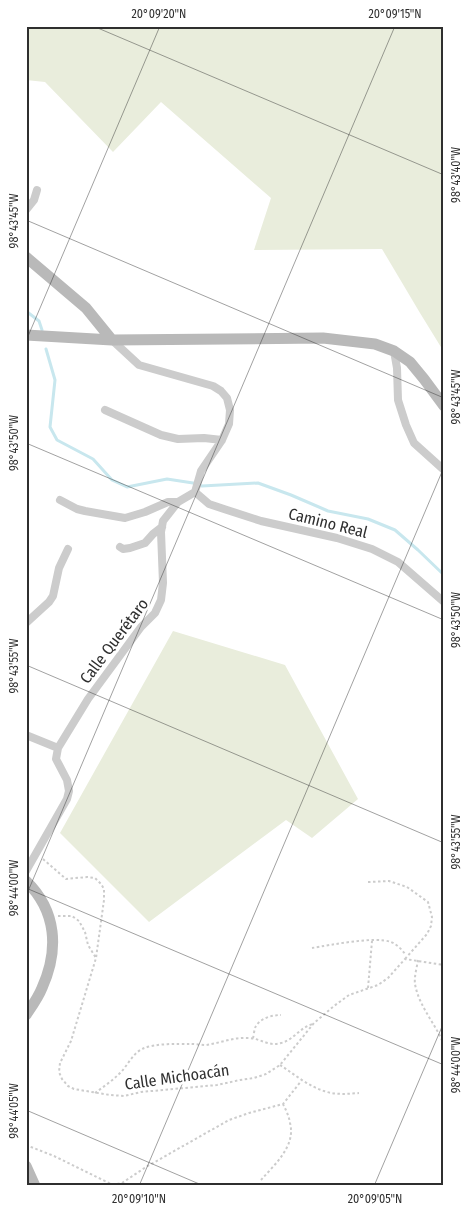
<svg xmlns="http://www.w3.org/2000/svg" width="470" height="1212" font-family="'Fira Sans Condensed',sans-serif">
<rect width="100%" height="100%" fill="#fff"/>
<path fill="#e9eddc" d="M26,26h418v326l-24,-39 -38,-64 -128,1 17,-52 -110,-96 -48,50 -68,-70 -19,-2z
M173,631l112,34 73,134 -46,39 -26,-18 -137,102 -89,-89z"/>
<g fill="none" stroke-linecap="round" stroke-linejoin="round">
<path stroke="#c8e7ee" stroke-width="3" d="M26,311l13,10 3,9
M46,349l9,31 -5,47 7,13 36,19 19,21 15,7 40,-8 26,4 9,3 56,-3 33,12 37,16 40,8 27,11 23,20 26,25"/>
<path stroke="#ccc" stroke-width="2" stroke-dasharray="2.5 2.5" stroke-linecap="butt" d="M43,859l23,20 21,-2 8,1 6,6 3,5v11l-8,58 -25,83 -11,22 -1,9 3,7 6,7 6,3 36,6 14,1 17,-4 76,-7 23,-5 14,-2 12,-4 14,-9 34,-42 20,-17 15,-11 29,-10 10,-7 17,-19 39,6
M368,882l21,-1 18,6 21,15 4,15 -1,9 -4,8 -22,25
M58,916h14l7,5 6,11 3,13 8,13
M312,948c19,-3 62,-12 79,-6 7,3 11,8 15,13
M418,960c-1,7 -4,17 -3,24 4,23 21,40 29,61
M368,988l4,-47
M253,1038c1,-3 1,-9 3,-12 5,-8 16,-11 25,-11
M280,1065c14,9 28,21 44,26 11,4 23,3 35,2
M95,1093c8,-6 17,-12 24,-19 8,-7 13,-20 23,-25 13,-6 35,-5 49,-5 5,0 10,1 15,1 14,-2 28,-8 42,-7 12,0 21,9 33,5 13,-3 19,-16 32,-19
M26,1145l28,11 59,29 9,-2 24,-16 83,-47 20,-7 34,-9 19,-24
M261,1180c14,-16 35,-34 29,-57 -1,-7 -4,-13 -7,-19"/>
<path stroke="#ccc" stroke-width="8" d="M26,210l8,-10 3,-10
M394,351l3,17 1,32 8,25 8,18 30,27
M105,410l56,25 17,4 26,-1 18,2
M195,492l14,12 18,6 34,11 76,17 35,11 26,13 46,40
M60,500l17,9 8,2 40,7 20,-6 23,-10h10
M120,547l3,2 7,-1 15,-5 8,-9 9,-7
M26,623l23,-21 4,-6 6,-28 9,-19
M26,735l32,13
M26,871l41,-72 2,-8 -2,-11 -11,-21 2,-11 30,-49 53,-72 14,-14 6,-13 2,-17 -2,-51 2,-11 15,-19 17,-10 6,-21 21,-31 7,-16 1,-14 -3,-12 -6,-7 -8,-5 -74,-21 -27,-25"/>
<path stroke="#b9b9b9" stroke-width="11" d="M26,257l60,51 26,32
M26,335l86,5 211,-2 52,6 19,7 16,11 14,17 20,27
M26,881c31,30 33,69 16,107 -4,10 -10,18 -16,27
M26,1166l9,20"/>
</g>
<path fill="none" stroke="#2f2f2f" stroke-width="1" stroke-opacity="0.45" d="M93,26l351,149M26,220l418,178M26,341l134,-315M26,443l418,177M26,665l418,178M26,888l418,177M26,896l369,-870M26,1110l178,76M139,1186l305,-719M374,1186l70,-164"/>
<g text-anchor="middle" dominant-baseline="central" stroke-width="5" stroke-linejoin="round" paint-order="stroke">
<g font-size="16" fill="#2f2f2f" stroke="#fff">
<text transform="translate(328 523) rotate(14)">Camino Real</text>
<text transform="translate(114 641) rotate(-53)">Calle Querétaro</text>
<text transform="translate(177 1077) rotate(-8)">Calle Michoacán</text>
</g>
</g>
<rect width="470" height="1212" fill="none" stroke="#ffffff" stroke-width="55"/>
<rect x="28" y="28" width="414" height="1156" fill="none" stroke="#2f2f2f" stroke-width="2"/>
<g font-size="12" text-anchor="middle" fill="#2f2f2f">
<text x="159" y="18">20°09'20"N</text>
<text x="395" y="18">20°09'15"N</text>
<text transform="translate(456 175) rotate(-90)" y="4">98°43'40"W</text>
<text transform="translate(14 221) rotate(-90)" y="4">98°43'45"W</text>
<text transform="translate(456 397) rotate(-90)" y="4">98°43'45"W</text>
<text transform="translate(14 443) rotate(-90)" y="4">98°43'50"W</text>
<text transform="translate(456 620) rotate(-90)" y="4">98°43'50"W</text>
<text transform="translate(14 666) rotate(-90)" y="4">98°43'55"W</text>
<text transform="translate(456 842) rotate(-90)" y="4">98°43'55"W</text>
<text transform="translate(14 888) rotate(-90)" y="4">98°44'00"W</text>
<text transform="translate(456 1065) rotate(-90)" y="4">98°44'00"W</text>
<text transform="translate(14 1111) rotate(-90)" y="4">98°44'05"W</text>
<text x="139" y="1203">20°09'10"N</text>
<text x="375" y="1203">20°09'05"N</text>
</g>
</svg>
